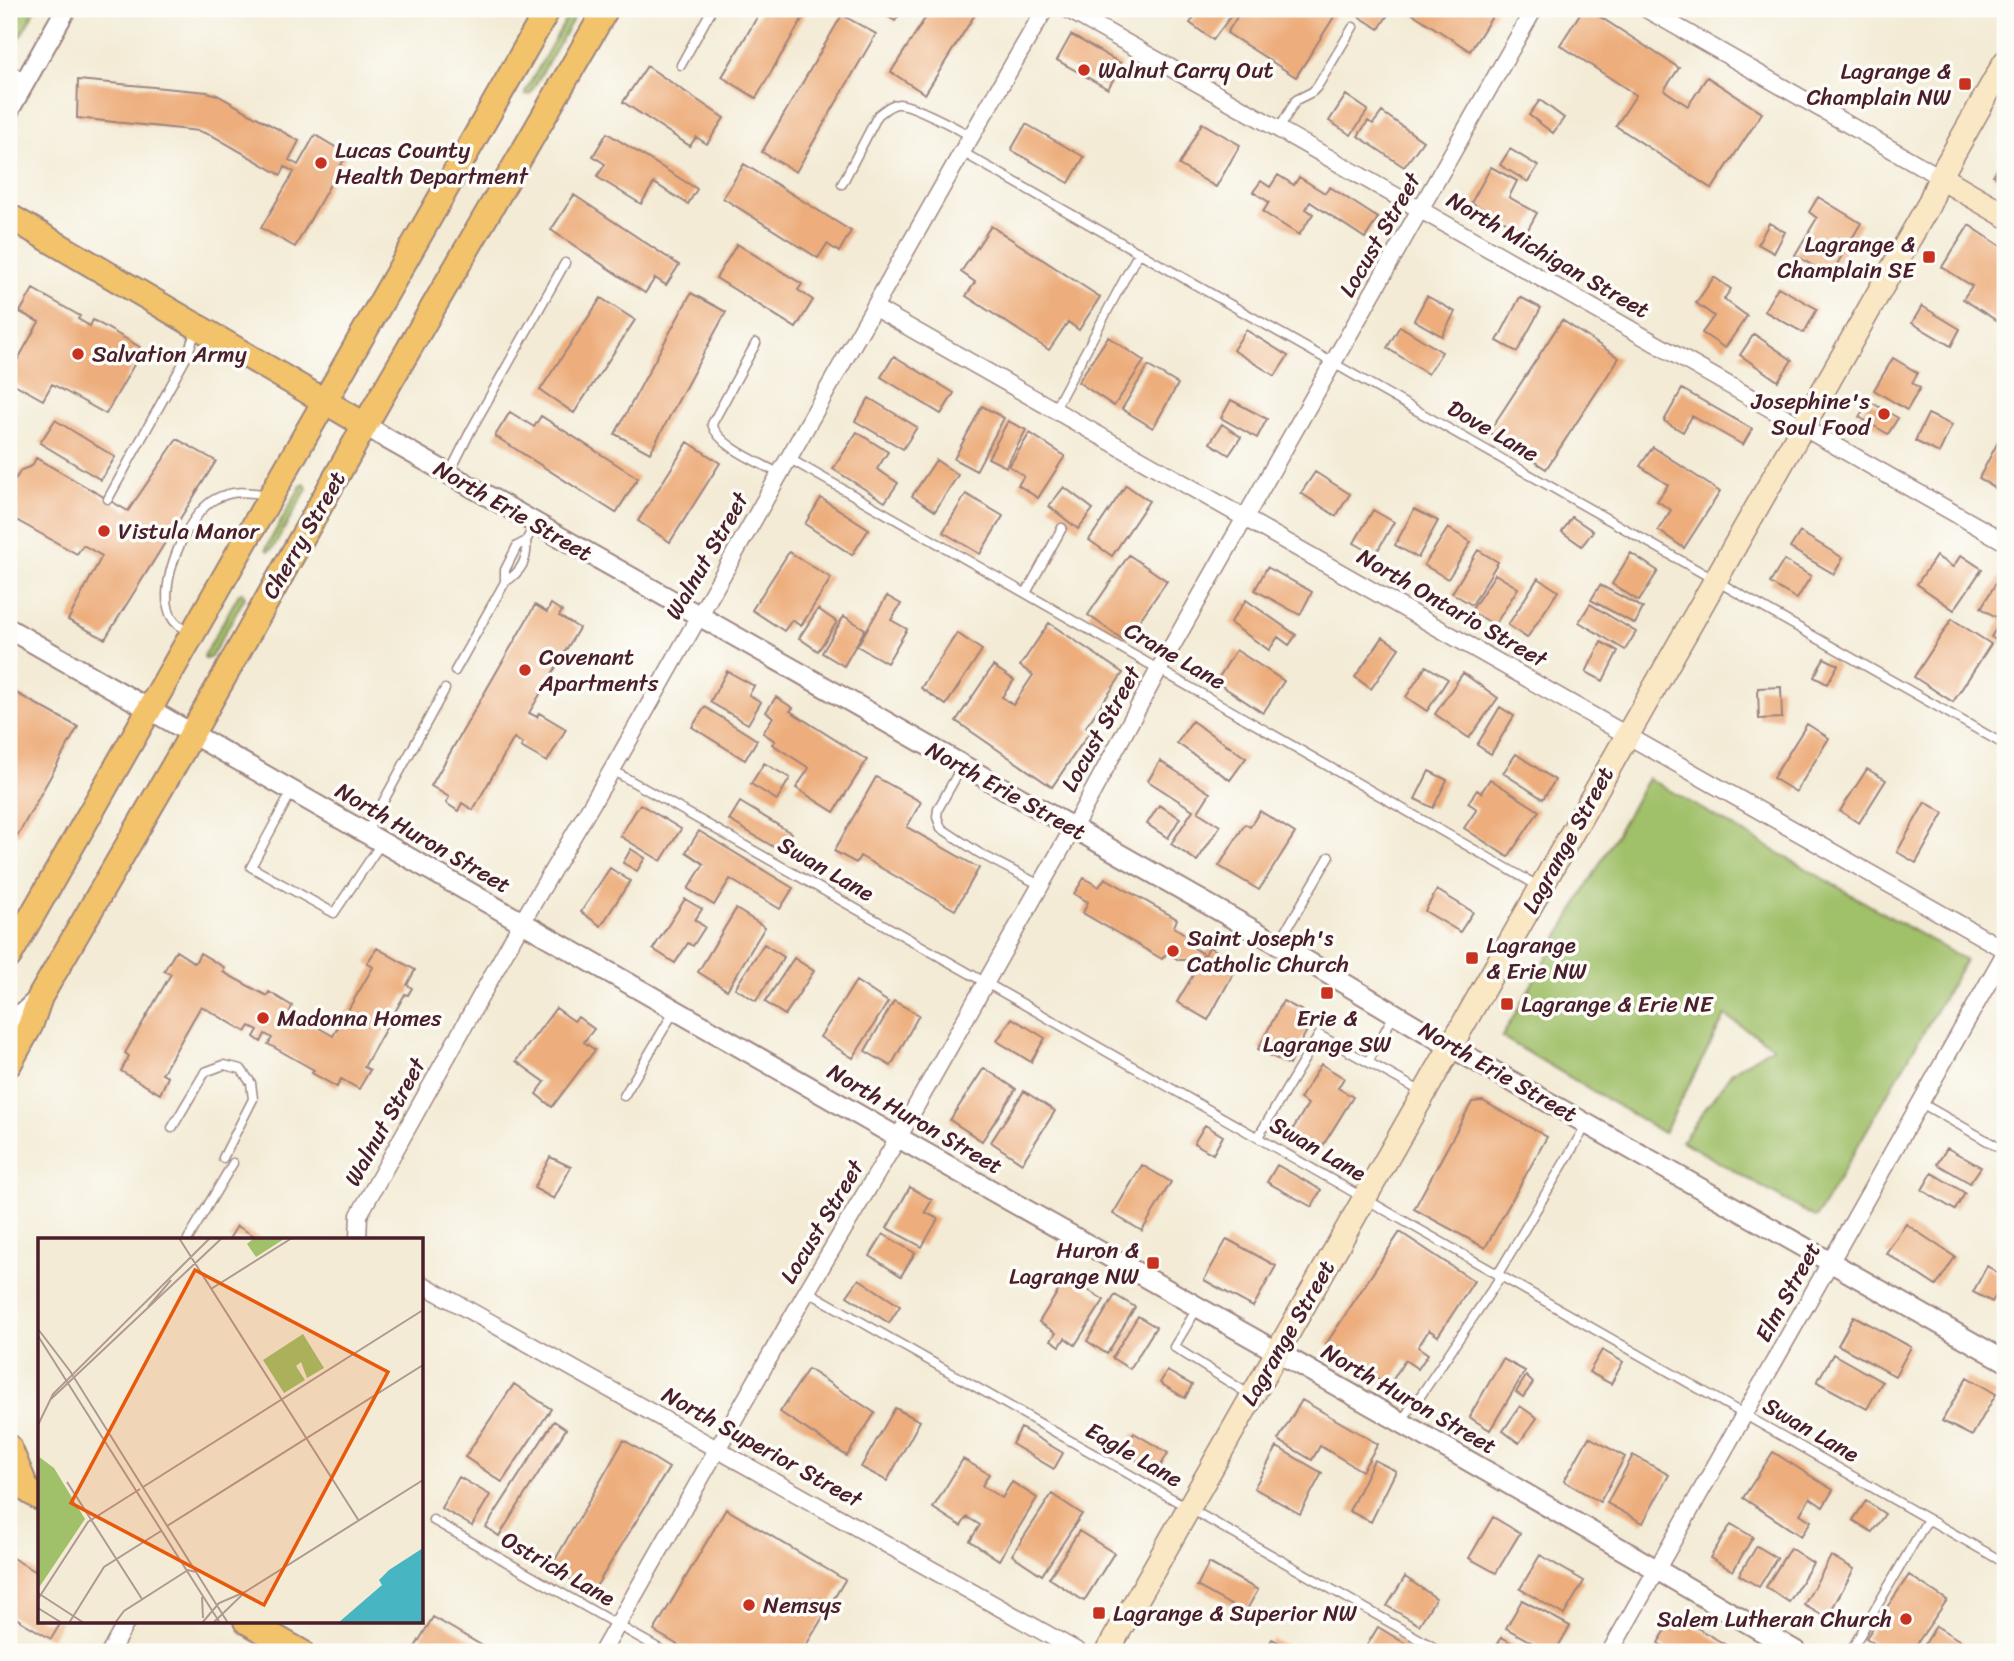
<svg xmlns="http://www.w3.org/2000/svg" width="2014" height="1661" font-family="Sriracha,sans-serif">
<rect width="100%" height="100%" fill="#fdfcf7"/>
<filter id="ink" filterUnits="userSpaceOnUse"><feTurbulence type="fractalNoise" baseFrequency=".0143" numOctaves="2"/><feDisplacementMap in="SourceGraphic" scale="14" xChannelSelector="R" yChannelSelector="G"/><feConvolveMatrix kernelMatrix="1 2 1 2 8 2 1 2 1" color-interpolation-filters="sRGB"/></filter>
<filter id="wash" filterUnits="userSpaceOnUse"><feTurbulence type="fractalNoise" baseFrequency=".00686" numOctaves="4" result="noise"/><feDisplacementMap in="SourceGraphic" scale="28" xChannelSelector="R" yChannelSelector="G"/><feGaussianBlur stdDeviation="1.57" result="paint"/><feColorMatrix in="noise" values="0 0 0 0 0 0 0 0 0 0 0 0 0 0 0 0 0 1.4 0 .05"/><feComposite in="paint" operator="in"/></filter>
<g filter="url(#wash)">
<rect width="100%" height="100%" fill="#f3ebd5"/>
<path fill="#a0c069" stroke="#75704a" stroke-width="2" d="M9,9h27l-27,47z
M572,9h7l-49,85 -5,1v-3z
M305,484l2,5 -34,59 -5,3 -2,-2 1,-3 34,-60z
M242,592l3,5 -34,60 -5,2 -2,-2 1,-3 34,-60z
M1648,778l317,182 -149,258 -134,-77 50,-69 41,-26 -48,-30 -61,117 -162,-96z"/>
<g id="blocks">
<path fill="#edad7c" d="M762,9h46l-52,89 -34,-21z
M876,9h27l-8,12z
M931,9h32l11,7 -49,78 -34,-22z
M1200,9h36l-23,31 -23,-17z
M1242,9h97l-43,68 -69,-44z
M1363,9h21l5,4 -10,16 -21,-13z
M1412,9h85l-27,42 -60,-39z
M1583,9h5l91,59 -15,22 24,16 19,-29 55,36 -50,76 -96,-63 20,-31 -76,-50z
M842,15l34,19 -80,138 -34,-20z
M1071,35l51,29 -14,25 -51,-29z
M647,66l77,52 -17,26 -11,-7 -6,9 -67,-44z
M78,80l129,12 10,3 82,46 -10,19 9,5 17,-30 32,19 -52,93 -34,-19 33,-56 -9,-5 -4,8 -68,-39 -14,-5 -122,-13z
M1346,95l22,15 -17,25 -22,-14z
M1540,100l24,18 -11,15 -24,-18z
M1382,112l41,29 -19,26 -46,-31 10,-15 5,3z
M1202,123l38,22 -24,42 -37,-22z
M1026,124l58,33 -15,26 -58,-33z
M607,133l90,56 -9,15 -34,-21 -13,21 -44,-27 8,-13 -12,-8z
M1510,149l28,17 -10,16 -28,-17z
M2005,156v27l-12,-8z
M744,164l107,67 -12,21 -12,-8 -9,14 -95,-60z
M1491,167l26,14 -8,16 28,16 -11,20 -55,-30z
M1278,175l16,10 5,-8 26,16 5,-6 48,31 -13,20 -55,-36 -4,7 7,5 -14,21 -36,-23 6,-10 -16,-10 8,-11 9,6z
M574,195l105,70 -13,20 -11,-7 -10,15 -94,-63z
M1818,197l43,26 -31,53 -35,-21 22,-37 -8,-6z
M1769,223l16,9 -11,21 -16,-9z
M1969,225l36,24v77l-42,-27 9,-13 -30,-19z
M991,226l109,71 -21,33 -11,-8 -19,28 -83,-54 9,-14 -14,-10z
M737,244l65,40 -4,6 15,10 -17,28 -80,-50z
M1714,277l17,12 -7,10 23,17 -22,32 -23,-15 12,-17 -18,-13z
M1778,287l39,22 -13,24 -40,-22z
M33,289l47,27 -2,3 12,7 3,-6 47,27 -9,14 4,2 -29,51 -54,-30 -9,16 -34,-19v-6l30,-53 -19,-10z
M691,293l35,19 -76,141 -35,-19z
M1427,296l28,16 -13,24 -28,-16z
M1520,297l21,11 -24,44 -20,-11z
M601,298l34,22 -61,93 -34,-23z
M1922,306l38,23 -9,17 -39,-23z
M1562,320l57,38 -73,111 -57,-37z
M1400,326l42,26 -14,22 -41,-26z
M1246,330l42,26 -13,20 -42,-26z
M1754,334l38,26 -14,21 -38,-26z
M1108,337l36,24 -30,45 -36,-24z
M894,356l60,37 -13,21 -60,-37z
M1893,358l25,15 -6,10 8,5 -13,22 -33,-20z
M1148,366l30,18 -25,44 -31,-19z
M1682,389l70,40 -9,16 -51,-29 -9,16 -19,-11z
M869,398l48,29 -14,22 -48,-28z
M1231,400l36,19 -10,19 -36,-20z
M1869,401l29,17 -10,16 -29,-17z
M982,406l22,12 -28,53 -22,-12z
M510,412l24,15 7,-11 97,62 -22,35 -121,-77z
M1928,414l24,11 -13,28 -24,-12z
M55,420l60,37 -14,23 -61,-37z
M1008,421l18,9 -20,37 -18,-9z
M1222,424l19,13 -12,18 -19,-12z
M857,432l31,20 -11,17 21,14 -13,19 -52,-33z
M1030,433l35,23 -27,42 -20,-13 6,-9 -15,-10z
M177,439l39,22 -111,178 -37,-19 34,-64 -19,-11 -6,9 -68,-38v-26l12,-20 11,-4 4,-8 92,53z
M1999,440l6,4v25l-10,19 -16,-10z
M688,442l32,21 -50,79 -32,-21z
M1653,447l67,45 -36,56 -26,-18 13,-20 -14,-9 11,-16 -28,-19z
M936,460l22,15 -23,36 -23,-15z
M1315,472l35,22 -14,22 -35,-23z
M1126,485l23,16 -37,55 -23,-16z
M1064,487l29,22 -15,20 -29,-23z
M966,494l37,22 -23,38 -37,-22z
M821,498l48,31 -17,26 -47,-31z
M1414,509l24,12 -20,37 -23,-13z
M1373,510l21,12 -19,33 -21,-12z
M1572,517l21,14 -11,15 -20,-14z
M1448,528l23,14 -23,37 -24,-14z
M1800,532l43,26 -9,16 -44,-26z
M1478,550l20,12 -26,43 -20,-12z
M789,552l42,26 -30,48 -9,-6 -8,11 -32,-21z
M1631,553l27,18 -19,30 -27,-17z
M1129,555l38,26 -42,60 -37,-26z
M1961,555l21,14 -28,41 -37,-26 19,-28 17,11z
M1784,560l27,16 -14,23 -27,-16z
M1267,567l45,25 -12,23 -45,-25z
M2002,573l3,2v70l-14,-8 10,-17 -20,-12z
M1495,574l23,14 -23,37 -24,-14z
M1538,578l20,13 -31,47 -19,-13z
M1600,585l43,23 -8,16 -44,-24z
M887,596l14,8 -10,16 16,9 -20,34 -30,-17z
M1246,600l50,35 -7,10 -11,-8 -9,13 -39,-27z
M551,604l11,7 -3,5 20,12 -50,85 8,4 2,-4 27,16 -19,33 -26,-15 2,-3 -9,-6 -41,72 -11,-7 -4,8 -12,-8 3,-6 -18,-11 104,-181 12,7z
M1590,604l46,28 -11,18 -46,-28z
M818,609l19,13 -19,29 -19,-13z
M844,616l21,13 -21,37 -22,-13z
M1952,619l39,25 -38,58 -39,-25z
M1049,623l74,50 -37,54 5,3 -39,57 -96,-66 37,-55 21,14 -12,17 11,8 20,-30 -13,-9z
M957,633l25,17 -36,55 -25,-17z
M1383,637l16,11 -28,41 -16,-12z
M1601,642l17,9 -15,30 -17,-9z
M1236,650l48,31 -21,32 -47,-31z
M1824,658l14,7 -11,19 -13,-7z
M1426,666l22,13 -21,32 -21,-14z
M727,671l27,15 -5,9 12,7 -13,22 -38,-22z
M1463,673l35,25 -29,40 -34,-24z
M1781,687l1,31 -23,1 -1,-31z
M9,689l69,38 -60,108 -9,-5z
M776,697l17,11 -3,3 77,49 -33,52 -38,-24 13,-20 -37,-24 3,-3 -12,-8 10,-16 -7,-5z
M705,707l52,33 -12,20 -53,-33z
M1500,707l14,9 -23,38 -14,-9z
M1192,721l54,37 -16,22 -53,-37z
M1807,724l22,14 -33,54 -23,-14z
M1516,754l39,26 -12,19 -40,-26z
M1160,761l50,32 -12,19 22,14 -23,35 -26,-17 22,-34 -45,-29z
M764,763l26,15 -13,22 -26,-16z
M1867,769l19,11 -27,43 -19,-12z
M1429,771l18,9 -14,28 -18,-9z
M876,777l45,25 -14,25 72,41 -24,42 -95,-54 -4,7 -22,-12z
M1490,779l49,32 -31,46 -44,-29 13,-19 -9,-6 9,-13 4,3z
M740,802l51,31 -11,18 -51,-31z
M1925,802l19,11 -28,50 -19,-11z
M640,804l41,25 -20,32 -41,-25z
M1159,805l21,13 -12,20 -21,-14z
M1260,811l35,22 -36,57 -40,-24 26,-42 5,3z
M699,831l94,57 -13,21 -50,-30 -16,26 -26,-16 16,-25 -18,-12z
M631,849l14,9 -8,13 -14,-8z
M610,868l20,13 -29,45 -20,-14z
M1084,878l15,9 6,-9 72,41 -3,8 17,11 3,10 11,7 4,-8 30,16 -31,57 -31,-18 22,-37 -11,-5h-9l-12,-7 -5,6 -79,-46 5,-11 -14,-8z
M1437,890l36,22 -13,20 -35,-21z
M685,899l17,10 -7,11 10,7 -12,19 -5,-3 -13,20 -22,-14z
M736,909l29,18 -38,63 -29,-18z
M764,944l20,13 -28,44 -21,-13z
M377,948l38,22 -8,15 5,3 -4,7 -3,-1 -41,73 6,3 -11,19 -18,-10 -4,8 -25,-14 2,-3 -46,-26 4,-6 -7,-4 -4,8 -7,-5 4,-7 -8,-4 -4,6 -45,-26 -39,68 6,3 -8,17 -39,-23 8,-15 -4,-3 46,-79 -7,-3 12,-20 19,12 5,-10 25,15 -2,4 44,24 2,-4 23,14 -2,5 43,25 40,-69 -6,-4z
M794,958l20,13 -29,44 -20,-13z
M856,981l32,21 -35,56 -33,-21z
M894,1001l25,14 -28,51 -26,-15z
M1283,1001l31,16 -25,48 -31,-16z
M556,1008l18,13 4,-4 16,12 -10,13 11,8 -43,57 -16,-13 9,-12 -29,-21z
M1012,1018l33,20 -14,24 -34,-21z
M1321,1064l23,14 -6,10 15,9 -36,58 -29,-18 20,-33 -8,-5z
M984,1068l32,21 -34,52 -32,-21z
M1024,1091l31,20 -33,52 -31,-21z
M1483,1101l64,36 -62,111 -71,-39 58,-107z
M1205,1125l18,11 -10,18 -19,-11z
M1947,1148l34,19 -11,16 -33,-19z
M550,1157l21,10 -17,32 -20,-11z
M1142,1165l29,17 -29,49 -29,-17z
M1277,1165l44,25 -9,17 -45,-25z
M1932,1173l33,20 -10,17 -33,-20z
M910,1187l22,13 -7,12 13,7 -16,28 -35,-19z
M1906,1224l49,33 -19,29 -50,-33z
M237,1226l23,13h-31z
M1400,1232l74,49 -36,55 -9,-6 -11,17 10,7 -10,15 -13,-9 -16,26 -63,-42z
M883,1234l32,19 -14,23 -31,-20z
M1227,1239l49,27 -23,41 -49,-27z
M1987,1266l18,11v4l-13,21 -19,-10z
M1067,1277l37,23 -29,45 -10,-7 -5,8 -9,-6 5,-7 -17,-11z
M859,1279l41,27 -11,17 -42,-27z
M1115,1295l20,12 -28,47 -20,-13z
M1138,1316l18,11 -26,42 -18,-11z
M1854,1316l57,31 -16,29 -57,-31z
M1602,1350l21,12 -12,22 -22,-12z
M1833,1354l49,28 -15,27 -50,-27z
M1503,1359l22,12 -35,59 -21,-13z
M808,1369l67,44 -28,43 -67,-44z
M1167,1371l25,14 -7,13 -25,-15z
M1526,1376l7,7 -10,14 -7,-5z
M1967,1377l29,17 -24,42 -30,-15z
M514,1384l37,25 -49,73 -37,-25z
M1302,1400l76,44 -16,27 -42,-25 -8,14 -34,-20z
M1520,1406l17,12 -18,25 -16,-12z
M895,1408l25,13 -33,60 -26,-14z
M554,1421l12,8 -67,107 -13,-9z
M1021,1428l42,25 -9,16 -42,-25z
M1134,1433l34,20 -11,19 -35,-20z
M1589,1437l36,20 -25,45 -36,-21z
M624,1440l45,28 -77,125 -41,-26z
M1277,1447l45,26 -22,41 -46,-26z
M1773,1452l60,38 -10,17 -13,-9 -10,16 11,7 -10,15 -58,-38z
M1633,1455l36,20 -26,48 -36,-20z
M963,1459l26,15 -7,12 20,12 10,-16 25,16 -38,62 -29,-19 10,-16 -13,-8 -6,9 -28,-18z
M1374,1460l22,11 -25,51 -22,-11z
M459,1477l31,18 -18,31 -31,-18z
M1052,1494l30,20 -40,61 -30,-20z
M1866,1501l19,13 -13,18 -19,-12z
M726,1509l119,71 -43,72h-112l-36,-21z
M1493,1517l27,16 -24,40 -27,-15z
M1731,1524l22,13 -20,34 -23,-13z
M1079,1531l35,22 -30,48 -35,-23z
M1757,1546l20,12 -18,29 -20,-12z
M1790,1548l23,15 -24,39 -23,-15z
M1540,1555l44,26 -20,34 -44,-26z
M9,1556l31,18v47h22l-11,18 -42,-25z
M1831,1556l23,13 -27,49 -23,-13z
M1209,1563l49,27 -13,23 -48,-27z
M1909,1575l38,25 -36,52h-32l2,-4 -15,-10z
M1405,1577l31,21 -17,27 -32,-19z
M1522,1600l48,26 -15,26h-6l-43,-24z
M1675,1615l63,37h-65l-15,-9z
M433,1617l60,35h-81z
M1936,1626l28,17 -5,9h-39z
M1378,1627l38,23 -2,2h-39l-9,-5z
M1502,1637l24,15h-33z
M1272,1639l24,13h-31z"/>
</g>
</g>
<g filter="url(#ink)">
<use href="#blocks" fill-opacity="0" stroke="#9e8580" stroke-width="2"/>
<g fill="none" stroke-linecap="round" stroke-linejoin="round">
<g stroke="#9e8580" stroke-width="11">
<path id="service" d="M681,65l31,-56
M9,70l18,8
M1279,129l17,-29 16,-8 5,-5 36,-60
M962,152l1043,593
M842,184l36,-69c6,-4 12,-11 20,-11 13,-1 60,25 73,32
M756,343l-44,81c7,23 47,38 68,50
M1054,410l85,-158
M790,459l748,427
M449,474l22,-44 94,-167
M9,479l1,-3
M108,499l78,-141 11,-30
M526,541c2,19 -5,31 -21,41v-12l12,-24 9,-5 9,-17
M1026,593l36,-65
M191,633c-8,-5 -16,-8 -20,-17 -15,-30 16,-102 44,-117 20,-10 33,-7 53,-4
M455,671l50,-89
M962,766l-24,43 -1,8 4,11 38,25 61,32
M612,770l1393,793
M292,791l-41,76 83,46 48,-71
M366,833l79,-144
M1278,944l51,-87
M1368,1062l27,-49
M624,1096l51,-86
M1921,1103l84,48
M172,1128l33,-56 19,-7 17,4 10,14 2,16 -30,59
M1258,1137l61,-102 103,57
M188,1239l45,-76
M1498,1274l89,-150
M807,1291l635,361
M1198,1307l-24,40 76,48
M1401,1423l13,-21 7,-7 80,-119
M433,1520l232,132
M1850,1652l78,-133"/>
</g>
<g stroke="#9e8580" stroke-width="19">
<path id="minor" d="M1067,9l938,533
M1646,9l294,168
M875,308l1130,642
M358,1239l1,-24 163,-293 90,-152 350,-618 83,-143
M422,1284l657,368
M110,1652l17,-31
M602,1652l205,-361 91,-153 175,-310 86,-159 375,-660
M1610,1652l395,-699"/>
</g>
<g stroke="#9e8580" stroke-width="23">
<path id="tertiary" d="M9,110l57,-101
M365,425l24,15 889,504 173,103 554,314
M9,629c297,169 593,340 890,509 300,170 601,338 898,514
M9,1021l16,-10 15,-14"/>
</g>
<g stroke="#9e8580" stroke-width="26">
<path id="secondary" d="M1940,177l65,38
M1107,1652l822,-1448 11,-27 65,-115"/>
</g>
<g stroke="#9e8580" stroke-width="28">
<path id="primary" d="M9,216l356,209
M9,956l539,-947
M9,1064l21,-38 10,-29 140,-242 197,-351 229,-395
M9,1447l18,43 13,8
M246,1621l55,31"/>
</g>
<use href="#service" stroke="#fff" stroke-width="8"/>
<use href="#minor" stroke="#fff" stroke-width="16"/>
<use href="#tertiary" stroke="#fff" stroke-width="19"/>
<use href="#secondary" stroke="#fae7c3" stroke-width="23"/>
<use href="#primary" stroke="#f2c36a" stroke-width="24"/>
</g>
</g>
<g fill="#c8321e" stroke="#fdfcf7" stroke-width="2.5">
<circle cx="1084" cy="70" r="7"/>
<rect x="1958" y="77" width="14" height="14" rx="3.5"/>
<circle cx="321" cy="163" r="7"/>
<rect x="1922" y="250" width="14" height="14" rx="3.5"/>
<circle cx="78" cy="354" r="7"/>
<circle cx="1884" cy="414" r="7"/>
<circle cx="104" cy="531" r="7"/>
<circle cx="525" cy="670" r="7"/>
<circle cx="1173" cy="951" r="7"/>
<rect x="1465" y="951" width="14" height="14" rx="3.5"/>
<rect x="1320" y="986" width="14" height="14" rx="3.5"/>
<rect x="1500" y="997" width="14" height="14" rx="3.5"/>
<circle cx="263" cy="1018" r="7"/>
<rect x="1146" y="1256" width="14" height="14" rx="3.5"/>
<circle cx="749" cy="1605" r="7"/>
<rect x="1092" y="1606" width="14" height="14" rx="3.5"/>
<circle cx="1906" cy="1619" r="7"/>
</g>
<g text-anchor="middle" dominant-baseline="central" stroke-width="7" stroke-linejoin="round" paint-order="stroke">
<g font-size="23" fill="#4a1f2b" stroke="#fdfcf7" text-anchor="start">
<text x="1098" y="70">Walnut Carry Out</text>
<text x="1951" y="71" text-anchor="end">Lagrange &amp;<tspan x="1951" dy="26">Champlain NW</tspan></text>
<text x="335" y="150">Lucas County<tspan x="335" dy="26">Health Department</tspan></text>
<text x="1915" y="244" text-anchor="end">Lagrange &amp;<tspan x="1915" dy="26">Champlain SE</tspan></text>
<text x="92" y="354">Salvation Army</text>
<text x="1870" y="401" text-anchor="end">Josephine's<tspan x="1870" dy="26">Soul Food</tspan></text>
<text x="118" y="531">Vistula Manor</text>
<text x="539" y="657">Covenant<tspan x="539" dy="26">Apartments</tspan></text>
<text x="1187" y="938">Saint Joseph's<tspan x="1187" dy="26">Catholic Church</tspan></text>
<text x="1486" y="945">Lagrange<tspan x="1486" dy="26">&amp; Erie NW</tspan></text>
<text x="1521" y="1004">Lagrange &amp; Erie NE</text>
<text x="277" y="1018">Madonna Homes</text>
<text x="1327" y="1018" text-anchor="middle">Erie &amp;<tspan x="1327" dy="26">Lagrange SW</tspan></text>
<text x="1139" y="1250" text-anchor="end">Huron &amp;<tspan x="1139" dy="26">Lagrange NW</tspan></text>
<text x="763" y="1605">Nemsys</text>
<text x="1113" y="1613">Lagrange &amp; Superior NW</text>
<text x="1892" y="1619" text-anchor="end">Salem Lutheran Church</text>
</g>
<g font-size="23" fill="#4a1f2b" stroke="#fdfcf7">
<text transform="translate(1380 235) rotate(-60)">Locust Street</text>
<text transform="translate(1548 255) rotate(30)">North Michigan Street</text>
<text transform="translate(1493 431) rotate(30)">Dove Lane</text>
<text transform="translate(513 511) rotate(30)">North Erie Street</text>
<text transform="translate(304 535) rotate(-60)">Cherry Street</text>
<text transform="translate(707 556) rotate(-60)">Walnut Street</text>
<text transform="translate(1452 608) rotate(30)">North Ontario Street</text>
<text transform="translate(1175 656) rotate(30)">Crane Lane</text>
<text transform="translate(1101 729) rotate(-61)">Locust Street</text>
<text transform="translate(1006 791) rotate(29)">North Erie Street</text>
<text transform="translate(423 838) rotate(30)">North Huron Street</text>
<text transform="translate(1568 840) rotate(-61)">Lagrange Street</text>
<text transform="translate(826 869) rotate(30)">Swan Lane</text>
<text transform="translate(1498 1072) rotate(30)">North Erie Street</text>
<text transform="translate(915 1119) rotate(30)">North Huron Street</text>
<text transform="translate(385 1122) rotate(-61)">Walnut Street</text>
<text transform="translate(1318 1149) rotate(30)">Swan Lane</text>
<text transform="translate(822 1222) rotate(-59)">Locust Street</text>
<text transform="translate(1788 1292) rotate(-61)">Elm Street</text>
<text transform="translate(1288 1333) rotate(-60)">Lagrange Street</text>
<text transform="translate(1409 1399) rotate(30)">North Huron Street</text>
<text transform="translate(1811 1430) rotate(30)">Swan Lane</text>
<text transform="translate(762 1447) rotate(29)">North Superior Street</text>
<text transform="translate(1134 1455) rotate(30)">Eagle Lane</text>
<text transform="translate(558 1569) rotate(30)">Ostrich Lane</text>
</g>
</g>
<g transform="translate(38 1238)">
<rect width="385" height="385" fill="#f3ebd5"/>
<path d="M216,0h29l1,1 -28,18 -9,-13zM265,96l21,34 -17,10 -6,-16 -5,4 9,14 -21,13 -21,-33zM0,218l16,12 31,51 -47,70z" fill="#a0c069"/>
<path d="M385,310v75h-85l44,-38 -3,-5 10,-10z" fill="#47b5c2"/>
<path fill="none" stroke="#af9991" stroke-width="2" d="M141,0l180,283M173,51l81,-51M110,69l23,-27M0,91l32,42 158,252M0,98l182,287M13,161l171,-161M0,187l15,-31 157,-156M29,244l75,117M105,249l280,-177M129,288l256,-161M0,355l46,30M164,359l1,21M0,361l50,-77 52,-33M0,370l24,15M31,385l35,-56 57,-36M77,385l9,-12 64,-41 8,2M164,385l17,-20 26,-11M175,385l32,-31 178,-112"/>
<path fill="#e8590c" fill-opacity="0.15" stroke="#e8590c" stroke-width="3.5" d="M157,32l193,102 -124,233 -193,-102z"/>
<rect width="385" height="385" fill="none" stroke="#4a1f2b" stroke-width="3.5"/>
</g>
<rect width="2014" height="1661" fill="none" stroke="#fdfcf7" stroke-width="35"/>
</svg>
